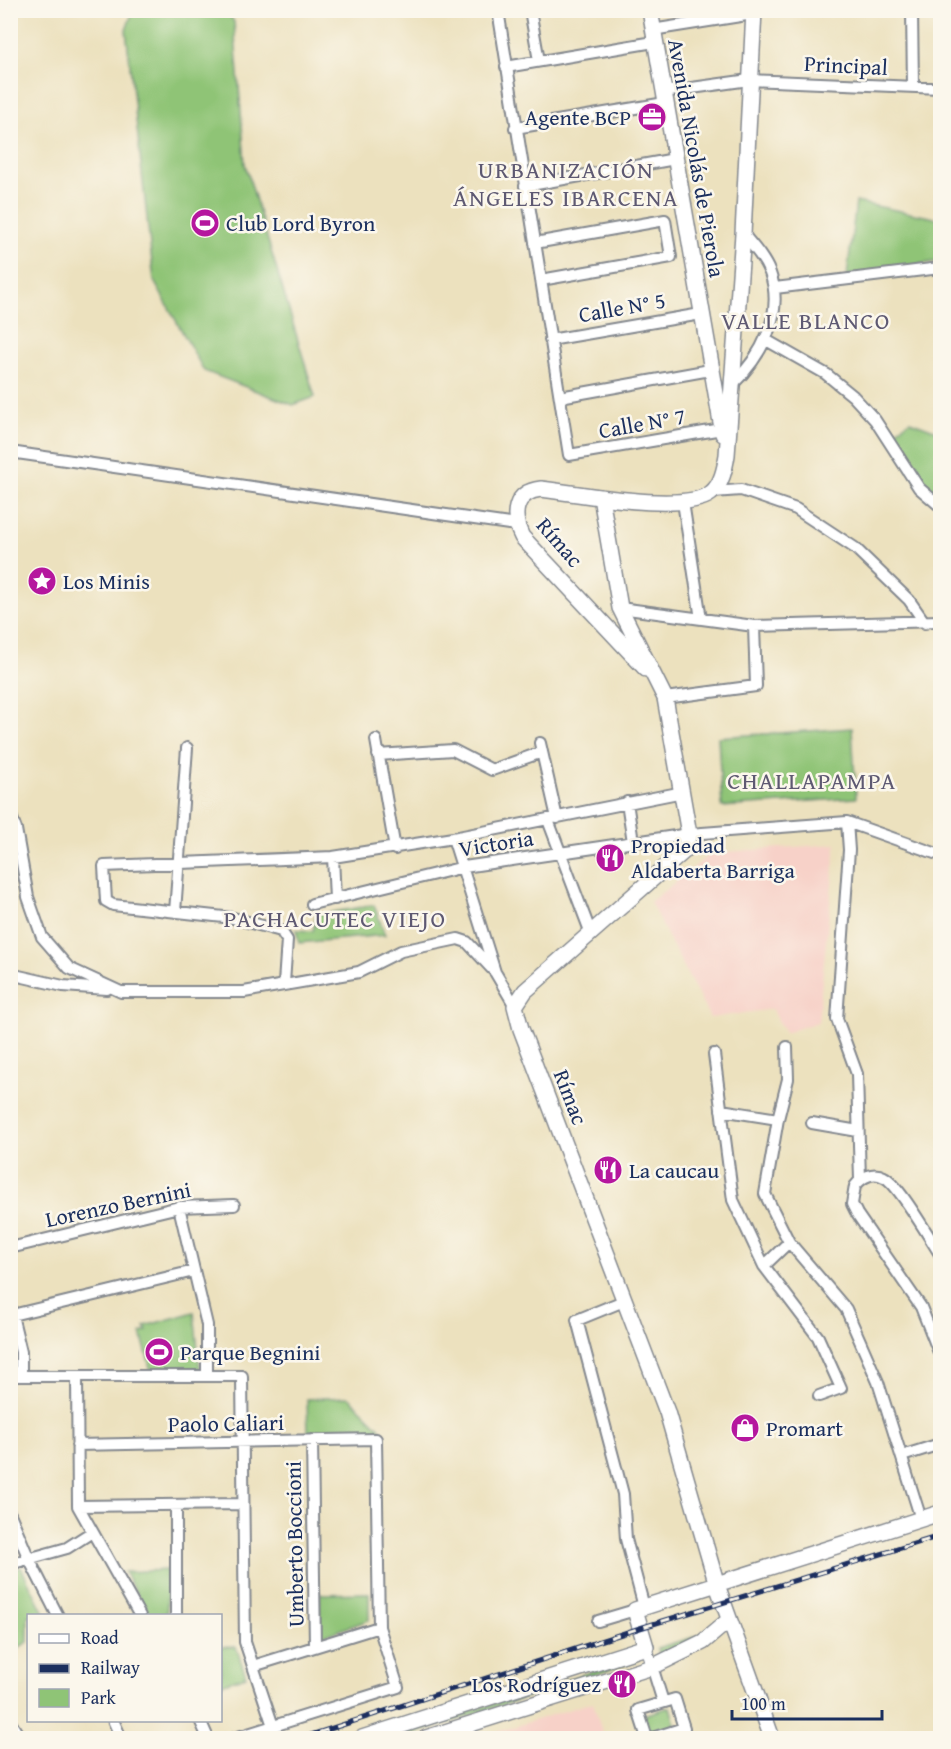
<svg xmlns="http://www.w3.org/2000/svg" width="951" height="1749" font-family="'Gentium Book Plus',serif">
<rect width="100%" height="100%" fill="#fbf7ec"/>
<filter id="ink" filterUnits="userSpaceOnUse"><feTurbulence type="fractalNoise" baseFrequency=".0167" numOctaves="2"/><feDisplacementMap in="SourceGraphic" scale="12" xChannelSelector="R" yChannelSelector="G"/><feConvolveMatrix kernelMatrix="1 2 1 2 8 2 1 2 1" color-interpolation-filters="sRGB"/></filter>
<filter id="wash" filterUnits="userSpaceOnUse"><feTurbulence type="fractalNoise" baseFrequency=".008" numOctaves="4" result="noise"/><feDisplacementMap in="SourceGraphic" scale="24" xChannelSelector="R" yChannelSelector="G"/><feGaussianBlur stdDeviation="1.35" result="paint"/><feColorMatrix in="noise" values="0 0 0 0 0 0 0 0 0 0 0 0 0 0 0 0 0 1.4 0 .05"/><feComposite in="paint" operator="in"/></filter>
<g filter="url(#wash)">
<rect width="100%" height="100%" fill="#ece1be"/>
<path fill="#f7d1c8" d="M836,844l-18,178 -33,11 -13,-24 -62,9 -60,-116 62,-49z
M593,1702l11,36h-126z"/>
<path fill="#8fc476" stroke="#557a6a" stroke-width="1.5" d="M133,11h94l7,11 11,142 70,233 -22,8 -89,-34 -50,-90 -28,-251z
M856,202l84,17v42l-93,15z
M910,421l30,11v64c-22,-16 -29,-44 -45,-65z
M852,728l4,70 -134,9 -4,-70z
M374,905l11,30 -86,8 -3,-13 17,1 3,-16z
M194,1312l6,57 -49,2 -10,-38 6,-2 -2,-5z
M349,1397l30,30 5,8 -76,-1 -1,-35z
M21,1567l24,48 -17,1v26l-17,10v-82z
M167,1570v45h-18l-25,-43z
M369,1593v27l-49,17v-43z
M718,1630l-58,26 -3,-8z
M221,1647h15l10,29 -25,8z
M636,1657l1,4 -235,77h-14z
M670,1707l6,20 -26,7 -6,-19z"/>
</g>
<g filter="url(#ink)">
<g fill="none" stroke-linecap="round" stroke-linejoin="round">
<g stroke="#84888e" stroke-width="14">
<path id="street" d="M498,10l71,445 153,-26
M530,10l9,51
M912,10l1,77
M652,30l101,-16
M506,67l148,-25
M663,92l86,-12 191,8
M515,128l150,-25
M525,186l150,-27
M535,243l130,-23 6,37 -130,23
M775,288l165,-20
M550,340l151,-26
M766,340l60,34 27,22 22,24 44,68 21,18
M732,385c29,-28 53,-71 38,-112 -6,-15 -17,-27 -27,-39
M560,397l150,-27
M10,452l506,73
M713,492l28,-2 55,19 59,39 54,52 16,23
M683,502l18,117
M620,608l134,18 186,-5
M665,698l91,-12 -2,-60
M376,740l19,109
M540,743l17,75
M378,755l75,-5 39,20 50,-18
M627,802l6,40
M10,813l6,16 12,68 14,40 27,31 52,24h123l115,-20 42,-21 57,-12 9,3 28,30
M548,820l42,111
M847,822l2,28 -12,169 20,55 3,106
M453,838l42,134 20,34
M333,857l2,42
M312,904l152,-37 225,-33 158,-12 93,33
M175,912l12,-164
M10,974l53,12 44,3
M284,983l3,-43 -6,-9 -48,-13 -120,-13 -7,-4 -2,-35 229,-9 120,-19 230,-46
M787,1047l1,32 -10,40 -13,75 24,48 57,67 32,73 43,137
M714,1054l19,146 31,66 54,71 23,51 -22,8
M721,1110l57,9
M812,1123l46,8
M179,1207l28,118v51
M10,1248l169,-41 55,-2
M940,1254c-10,-15 -42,-71 -56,-77 -11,-6 -22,0 -29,9l-3,18 5,10 64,93 19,48
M764,1266l25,-24
M626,1300l-49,20 46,174 3,45 18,68
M10,1307l11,45v24
M12,1315l182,-44
M10,1376h232l3,266 32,96
M77,1376l1,130 62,110
M312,1440l3,206
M77,1445l299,-6 3,188 19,60 -163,51
M902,1456l38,-12
M176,1505v111
M78,1506l165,-2
M10,1514l19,45 29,57
M10,1564l57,-16 25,-16
M598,1621l37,-11
M646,1647l17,55
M253,1666l126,-39
M113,1720l8,18
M200,1720l8,18
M10,1722l10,16
M647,1738l-9,-28 37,-11 9,29 -32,10"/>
</g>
<g stroke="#84888e" stroke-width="18">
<path id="secondary" d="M650,10l73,424
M601,497l19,111 45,90 24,136 -5,17 -159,140 -10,15 6,23 146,383 50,173 55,153
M646,669l-124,-132c-11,-22 -8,-45 19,-48 36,4 143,25 170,4 11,-8 14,-26 16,-38l16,-221 11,-224
M362,1738l284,-91 -11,-37 305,-97
M426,1738l226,-71 51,-25 26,-22"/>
</g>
<use href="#street" stroke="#fff" stroke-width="10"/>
<use href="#secondary" stroke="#fff" stroke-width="15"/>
<g stroke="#1b2f5e" stroke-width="5">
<path id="rail" d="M302,1738l338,-110 300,-92"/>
</g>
<use href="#rail" stroke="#fbf7ec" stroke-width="3" stroke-dasharray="9" stroke-linecap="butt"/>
</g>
</g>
<defs>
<g id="office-disc" transform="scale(1.5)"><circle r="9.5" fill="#b5179e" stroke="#fbf7ec"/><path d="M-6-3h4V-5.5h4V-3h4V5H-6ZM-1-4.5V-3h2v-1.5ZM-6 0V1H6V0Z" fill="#fff"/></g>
<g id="stadium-disc" transform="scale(1.5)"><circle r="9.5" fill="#b5179e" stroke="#fbf7ec"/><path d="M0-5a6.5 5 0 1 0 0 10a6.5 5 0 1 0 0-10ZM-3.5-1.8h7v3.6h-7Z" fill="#fff"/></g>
<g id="sight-disc" transform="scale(1.5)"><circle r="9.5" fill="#b5179e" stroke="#fbf7ec"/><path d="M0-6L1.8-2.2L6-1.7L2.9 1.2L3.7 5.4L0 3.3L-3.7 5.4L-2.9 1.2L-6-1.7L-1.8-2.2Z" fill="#fff"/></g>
<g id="restaurant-disc" transform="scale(1.5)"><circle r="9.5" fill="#b5179e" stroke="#fbf7ec"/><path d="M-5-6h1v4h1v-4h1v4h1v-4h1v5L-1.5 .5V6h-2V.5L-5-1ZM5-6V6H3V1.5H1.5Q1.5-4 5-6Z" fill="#fff"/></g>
<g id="shop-disc" transform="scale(1.5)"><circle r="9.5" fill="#b5179e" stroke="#fbf7ec"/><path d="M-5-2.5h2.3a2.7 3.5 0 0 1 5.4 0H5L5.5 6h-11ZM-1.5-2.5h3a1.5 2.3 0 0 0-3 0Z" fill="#fff"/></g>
</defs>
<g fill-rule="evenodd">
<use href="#office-disc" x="652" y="117"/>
<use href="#stadium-disc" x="205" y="223"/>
<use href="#sight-disc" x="42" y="581"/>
<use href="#restaurant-disc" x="610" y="858"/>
<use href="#restaurant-disc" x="608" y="1170"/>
<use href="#stadium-disc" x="159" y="1352"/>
<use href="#shop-disc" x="745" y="1428"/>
<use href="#restaurant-disc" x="622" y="1684"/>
</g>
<g text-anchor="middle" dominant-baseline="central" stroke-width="5" stroke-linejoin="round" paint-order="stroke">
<g font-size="22" fill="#1b2f5e" stroke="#fbf7ec">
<text transform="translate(846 65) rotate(3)">Principal</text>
<text transform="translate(697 158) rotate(80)">Avenida Nicolás de Pierola</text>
<text transform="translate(622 307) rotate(-10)">Calle N° 5</text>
<text transform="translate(642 423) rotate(-10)">Calle N° 7</text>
<text transform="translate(560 542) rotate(49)">Rímac</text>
<text transform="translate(496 843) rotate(-9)">Victoria</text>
<text transform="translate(571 1097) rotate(69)">Rímac</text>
<text transform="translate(118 1204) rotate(-12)">Lorenzo Bernini</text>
<text transform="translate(226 1423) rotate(-1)">Paolo Caliari</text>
<text transform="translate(294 1544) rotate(-91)">Umberto Boccioni</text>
</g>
<g font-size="22" fill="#1b2f5e" stroke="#fbf7ec" text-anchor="start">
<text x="631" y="117" text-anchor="end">Agente BCP</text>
<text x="226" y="223">Club Lord Byron</text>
<text x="63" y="581">Los Minis</text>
<text x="631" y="845">Propiedad<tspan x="631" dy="25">Aldaberta Barriga</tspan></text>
<text x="629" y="1170">La caucau</text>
<text x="180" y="1352">Parque Begnini</text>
<text x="766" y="1428">Promart</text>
<text x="601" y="1684" text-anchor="end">Los Rodríguez</text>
</g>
<g font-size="24" letter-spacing="1.5" fill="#5e5972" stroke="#fbf7ec">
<text x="566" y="169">URBANIZACIÓN<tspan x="566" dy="28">ÁNGELES IBARCENA</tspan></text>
<text x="806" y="320">VALLE BLANCO</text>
<text x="812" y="780">CHALLAPAMPA</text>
<text x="335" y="918">PACHACUTEC VIEJO</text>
</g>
</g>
<rect width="951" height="1749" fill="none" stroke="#fbf7ec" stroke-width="36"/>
<rect x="27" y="1614" width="195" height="108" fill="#fbf7ec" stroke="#a1a7b3" stroke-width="1.5"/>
<rect x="39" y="1634" width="30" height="9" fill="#ffffff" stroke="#a1a7b3" stroke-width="1.5"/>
<text x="81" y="1644" font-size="18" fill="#1b2f5e">Road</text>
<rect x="39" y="1664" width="30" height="9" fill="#1b2f5e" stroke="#a1a7b3" stroke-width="1.5"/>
<text x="81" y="1674" font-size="18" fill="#1b2f5e">Railway</text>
<rect x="39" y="1689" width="30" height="18" fill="#8fc476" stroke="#a1a7b3" stroke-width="1.5"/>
<text x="81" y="1704" font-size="18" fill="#1b2f5e">Park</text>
<path d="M732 1710v9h150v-9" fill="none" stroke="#1b2f5e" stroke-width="3"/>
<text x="741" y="1710" font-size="18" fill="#1b2f5e" stroke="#fbf7ec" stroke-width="4.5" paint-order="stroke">100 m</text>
</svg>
